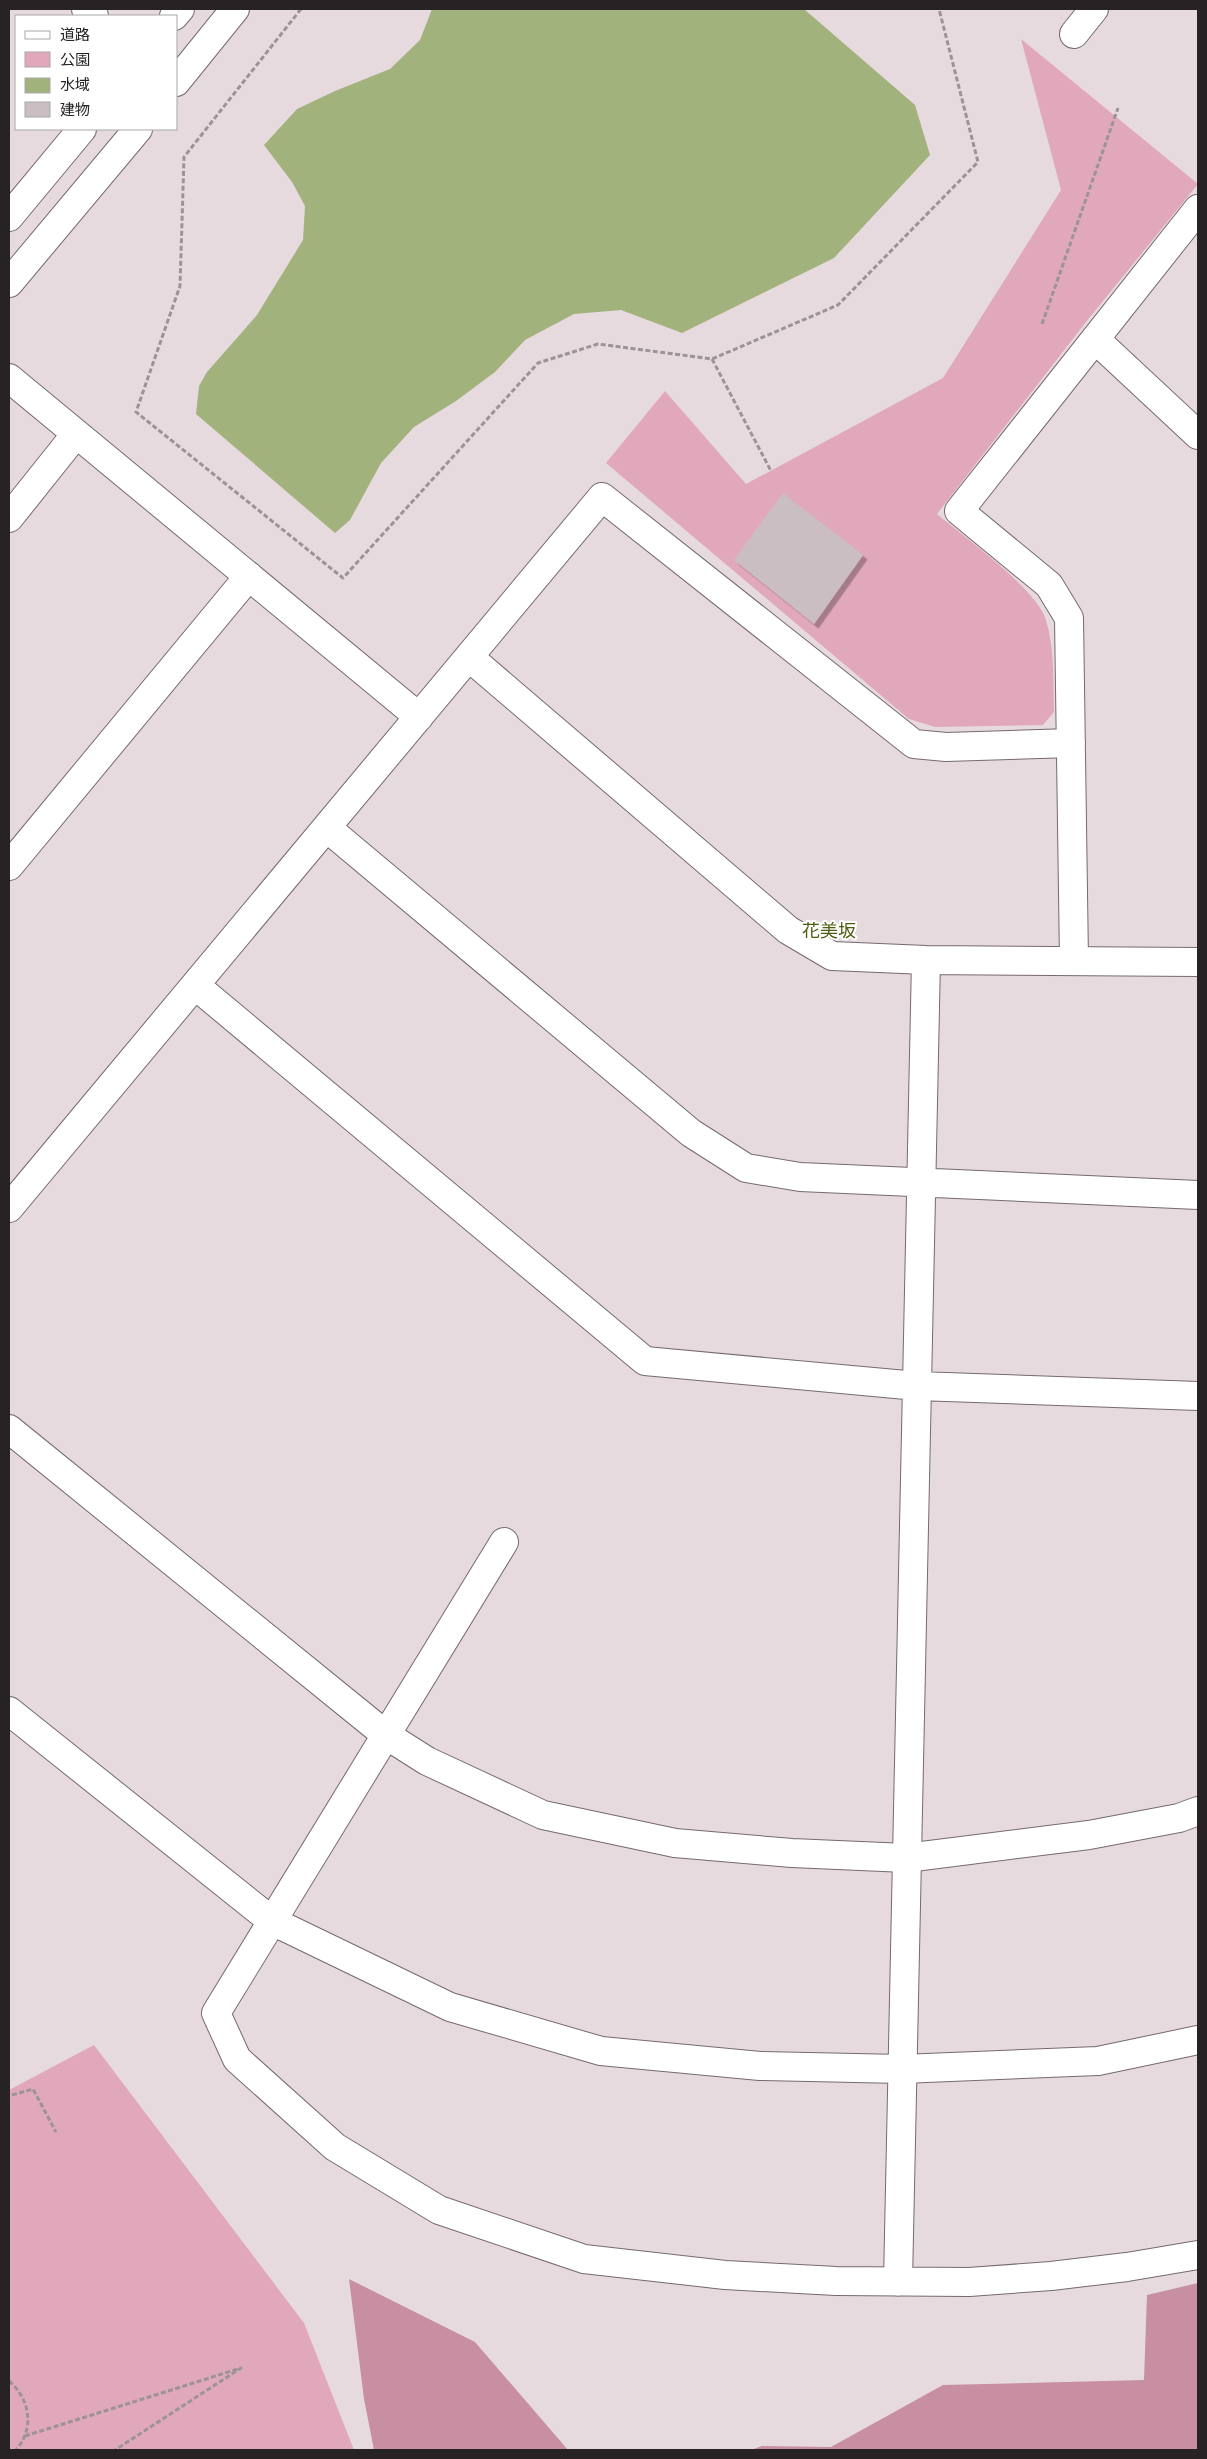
<svg xmlns="http://www.w3.org/2000/svg" width="1207" height="2459" font-family="'Asap Condensed','Noto Sans JP',sans-serif">
<defs>
<filter id="shadow"><feDropShadow dx="4.5" dy="4.5" stdDeviation="0" flood-color="#0004"/></filter>
</defs>
<rect width="100%" height="100%" fill="#e7dade"/>
<path fill="#e1a8bb" d="M1021,39l177,145 -112,138 -149,192c26,22 101,76 109,106 9,30 7,62 8,92l-11,13 -108,2 -26,-8 -303,-256 59,-72 81,93 197,-106 118,-188z
M94,2045l210,278 50,127h-345v-360z"/>
<path fill="#c88ea2" d="M349,2279l126,63 93,108h-194l-10,-51z
M1198,2283v167h-447l11,-4 69,1 112,-62 201,-5 3,-85z"/>
<path fill="#a2b27d" d="M432,9h372l111,96 15,50 -96,103 -152,75 -61,-23 -47,4 -49,26 -30,32 -39,29 -42,26 -33,36 -31,57 -15,13 -139,-119 3,-28 8,-14 50,-57 46,-75 2,-34 -13,-24 -28,-37 33,-36 38,-18 55,-22 30,-29z"/>
<path fill="#cabec2" filter="url(#shadow)" d="M783,493l80,62 -49,69 -80,-64z"/>
<g fill="none" stroke-linecap="round" stroke-linejoin="round">
<g stroke="#756a6d" stroke-width="30">
<path id="minor" d="M1074,34l20,-25
M1095,339l103,96
M9,378l410,339
M9,518l67,-84
M469,657l319,273 44,26 94,4 272,2
M327,828l364,305 55,35 54,9 398,18
M9,866l240,-290
M1074,961l-5,-343 -20,-33 -90,-74 239,-302
M196,986l449,375 272,25 281,10
M9,1208l593,-711 312,247 32,3 125,-4
M9,1429l377,306 41,26 116,54 132,28 117,10 114,5 183,-23 90,-17 19,-7
M504,1542l-288,471 21,46 98,88 104,63 145,49 141,16 111,6 133,1 82,-6 76,-9 71,-12
M9,1711l263,210 178,86 151,44 159,15 142,3 196,-8 100,-21
M898,2282l28,-1322"/>
</g>
<g stroke="#756a6d" stroke-width="30">
<path id="tertiary" d="M86,9l8,7
M174,16l6,-7
M176,82l59,-73
M9,217l73,-88
M9,283l129,-154"/>
</g>
<path stroke="#9c9396" stroke-width="3" stroke-dasharray="5 2.5" stroke-linecap="butt" d="M301,9l-117,148 -4,129 -44,126 207,166 195,-215 60,-19 114,15 126,-54 140,-143 -39,-153
M1042,324l76,-216
M712,359l59,112
M12,2095l21,-6 23,43
M9,2381c21,18 26,47 7,69
M25,2436l216,-68 -126,82"/>
<use href="#minor" stroke="#fff" stroke-width="28"/>
<use href="#tertiary" stroke="#fff" stroke-width="28"/>
</g>
<g text-anchor="middle" dominant-baseline="central" stroke-width="4" stroke-linejoin="round" paint-order="stroke">
<g font-size="18" fill="#4d5e12" stroke="#fff">
<text x="829" y="930">花美坂</text>
</g>
</g>
<rect width="1207" height="2459" fill="none" stroke="#272324" stroke-width="20"/>
<rect x="15" y="15" width="162" height="115" fill="#ffffff" stroke="#a9a7a7"/>
<rect x="25" y="31" width="25" height="8" fill="#ffffff" stroke="#a9a7a7"/>
<text x="60" y="40" font-size="15" fill="#272324">道路</text>
<rect x="25" y="52" width="25" height="15" fill="#e1a8bb" stroke="#a9a7a7"/>
<text x="60" y="65" font-size="15" fill="#272324">公園</text>
<rect x="25" y="78" width="25" height="15" fill="#a2b27d" stroke="#a9a7a7"/>
<text x="60" y="90" font-size="15" fill="#272324">水域</text>
<rect x="25" y="102" width="25" height="15" fill="#cabec2" stroke="#a9a7a7"/>
<text x="60" y="115" font-size="15" fill="#272324">建物</text>
</svg>
